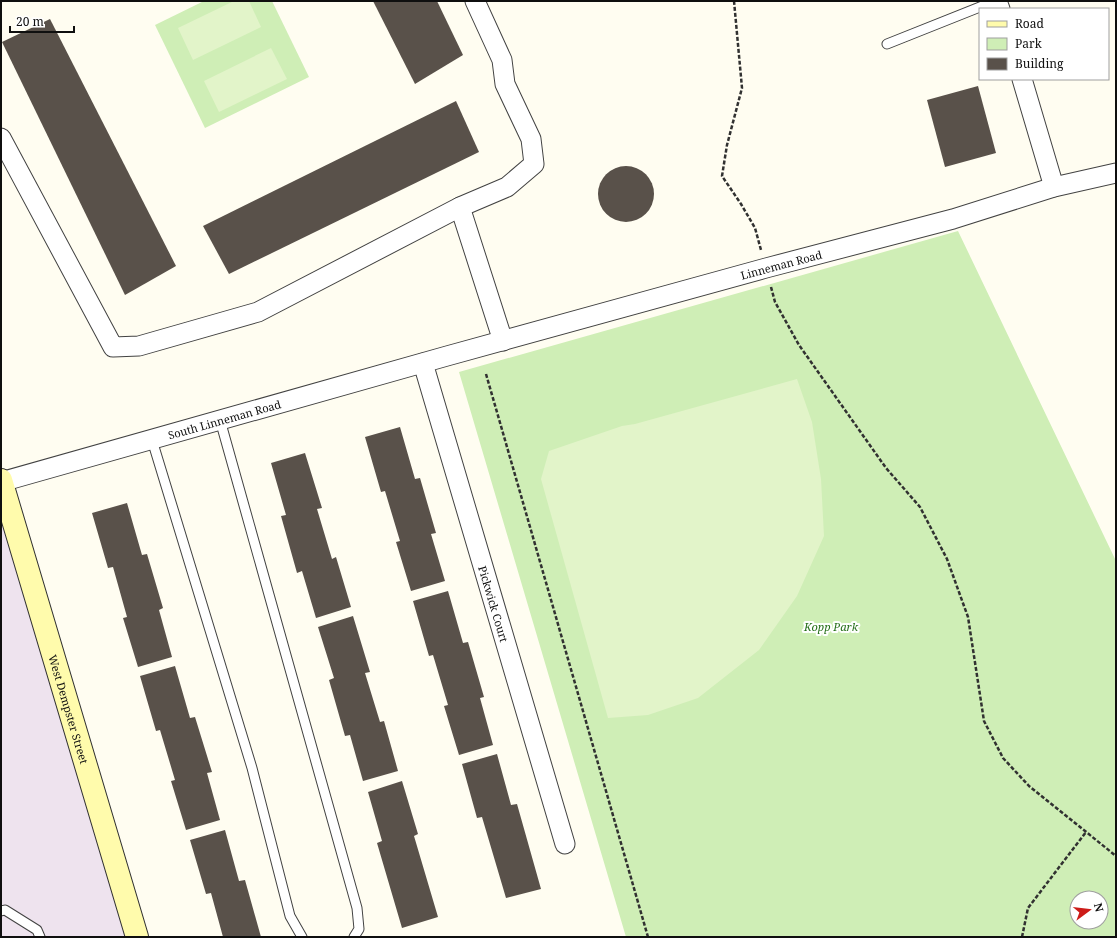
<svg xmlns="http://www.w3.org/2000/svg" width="1117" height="938" viewBox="0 0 1117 938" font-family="'Noto Serif',serif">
<rect width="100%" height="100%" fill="#fffdf1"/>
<path fill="#eee3ee" d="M1,509L130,937H1Z"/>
<g fill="#cfeeb6" fill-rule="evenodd">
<path d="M204,1H272L309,77L205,128L155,25Z"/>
<path d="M958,231L1116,561V937H626L459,372ZM1077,898H1101V922H1077Z"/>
</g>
<g fill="#e2f4c9">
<path d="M234,1H249L261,27L193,60L178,28Z"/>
<path d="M271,48L287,79L219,112L204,81Z"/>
<path d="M797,379L812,422L821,479L824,536L797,596L759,650L698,698L648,715L608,718L541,479L549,451L622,426L635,424Z"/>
</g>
<g fill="#59514a">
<path d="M373,1H437L463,55L415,84Z"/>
<path d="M50,19L176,266L125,295L2,42Z"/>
<path d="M978,86L996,153L945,167L927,100Z"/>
<path d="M456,101L479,152L229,274L203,226Z"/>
<circle cx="626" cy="194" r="28"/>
<path d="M400,427L415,479L420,478L436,533L431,534L445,581L411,591L396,542L400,541L385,491L381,492L365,437Z"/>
<path d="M305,453L322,508L317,509L332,559L336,557L351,607L316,618L302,571L297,573L281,516L286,515L271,463Z"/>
<path d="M127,503L142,555L147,554L163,608L159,610L172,657L138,667L123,618L127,617L113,567L108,568L92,513Z"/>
<path d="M448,591L463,643L468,642L484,697L480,698L493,745L459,755L444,706L448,705L433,655L429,656L413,601Z"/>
<path d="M353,616L370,672L365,673L380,722L384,721L398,771L363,781L350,735L345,736L329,680L334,678L318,627Z"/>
<path d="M175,666L190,718L195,717L212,772L207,773L220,820L186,830L171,781L175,780L160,730L156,731L140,676Z"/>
<path d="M497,754L511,805L517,804L541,889L506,898L482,817L477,818L462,764Z"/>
<path d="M402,781L418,834L414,836L438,917L402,928L377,843L382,841L368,792Z"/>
<path d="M225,830L239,881L245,880L261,937H223L211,893L206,894L190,840Z"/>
</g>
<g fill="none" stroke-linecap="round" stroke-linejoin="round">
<g stroke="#424242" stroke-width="11">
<g id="lane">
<path d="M887,44L995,1"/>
<path d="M220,420L357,908L359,929L354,937"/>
<path d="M152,440L252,768L290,916L302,937"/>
<path d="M1,911L5,910L37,930L40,937"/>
</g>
</g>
<g stroke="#424242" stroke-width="21">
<g id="street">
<path d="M997,1L1000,9"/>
<path d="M1022,79L1054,187"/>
<path d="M1,138L113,347L139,346L258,312L460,207L507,187L534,164L531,139L505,84L502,60L475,1"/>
<path d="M460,207L503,341"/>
<path id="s1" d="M423,363L565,844"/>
<path id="s2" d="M1,482L447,356L766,268L953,219L1054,187L1116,173"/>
</g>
</g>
<g stroke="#313131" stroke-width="24">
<g id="secondary">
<path id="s3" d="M1,480L137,937"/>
</g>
</g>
<g stroke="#313131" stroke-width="2.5" stroke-dasharray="4 2" stroke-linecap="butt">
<path d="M734,1L742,88L727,145L722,176L741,204L755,228L761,250"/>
<path d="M771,287L775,302L799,345L886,468L920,507L947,559L968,617L984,721L1003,758L1029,786L1116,856"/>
<path d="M486,374L648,937"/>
<path d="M1022,937L1028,908L1086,832"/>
</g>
<use href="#lane" stroke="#fff" stroke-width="9"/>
<use href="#street" stroke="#fff" stroke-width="19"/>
<use href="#secondary" stroke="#fffbac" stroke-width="22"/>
</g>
<g text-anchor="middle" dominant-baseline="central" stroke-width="4" stroke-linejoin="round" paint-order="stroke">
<g font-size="11" fill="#0f0f0f" stroke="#fff">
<text stroke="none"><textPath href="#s2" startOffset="810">Linneman Road</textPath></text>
<text stroke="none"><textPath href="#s2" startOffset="232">South Linneman Road</textPath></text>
<text stroke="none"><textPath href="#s1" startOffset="251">Pickwick Court</textPath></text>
<text stroke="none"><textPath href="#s3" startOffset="239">West Dempster Street</textPath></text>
</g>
<g font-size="11" font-style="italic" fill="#246e18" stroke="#fff">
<text x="831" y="626">Kopp Park</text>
</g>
</g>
<rect width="1117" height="938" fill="none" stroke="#0f0f0f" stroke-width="4"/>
<rect x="979" y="8" width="130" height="72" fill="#ffffff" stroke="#9f9f9f"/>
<rect x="987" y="21" width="20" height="6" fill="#fffbac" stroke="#9f9f9f"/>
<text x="1015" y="28" font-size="12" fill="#0f0f0f">Road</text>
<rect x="987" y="38" width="20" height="12" fill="#cfeeb6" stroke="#9f9f9f"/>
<text x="1015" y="48" font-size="12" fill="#0f0f0f">Park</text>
<rect x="987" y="58" width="20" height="12" fill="#59514a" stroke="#9f9f9f"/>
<text x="1015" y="68" font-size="12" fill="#0f0f0f">Building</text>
<g transform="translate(1089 910) rotate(75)"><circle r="19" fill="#ffffff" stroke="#9f9f9f"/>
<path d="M0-3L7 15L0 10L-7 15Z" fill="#cd1c19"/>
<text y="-6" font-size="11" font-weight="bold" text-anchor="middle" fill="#0f0f0f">N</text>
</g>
<path d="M10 26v6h64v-6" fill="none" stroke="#0f0f0f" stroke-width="2"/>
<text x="16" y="26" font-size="12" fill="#0f0f0f" stroke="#ffffff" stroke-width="3" paint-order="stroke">20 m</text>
</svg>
